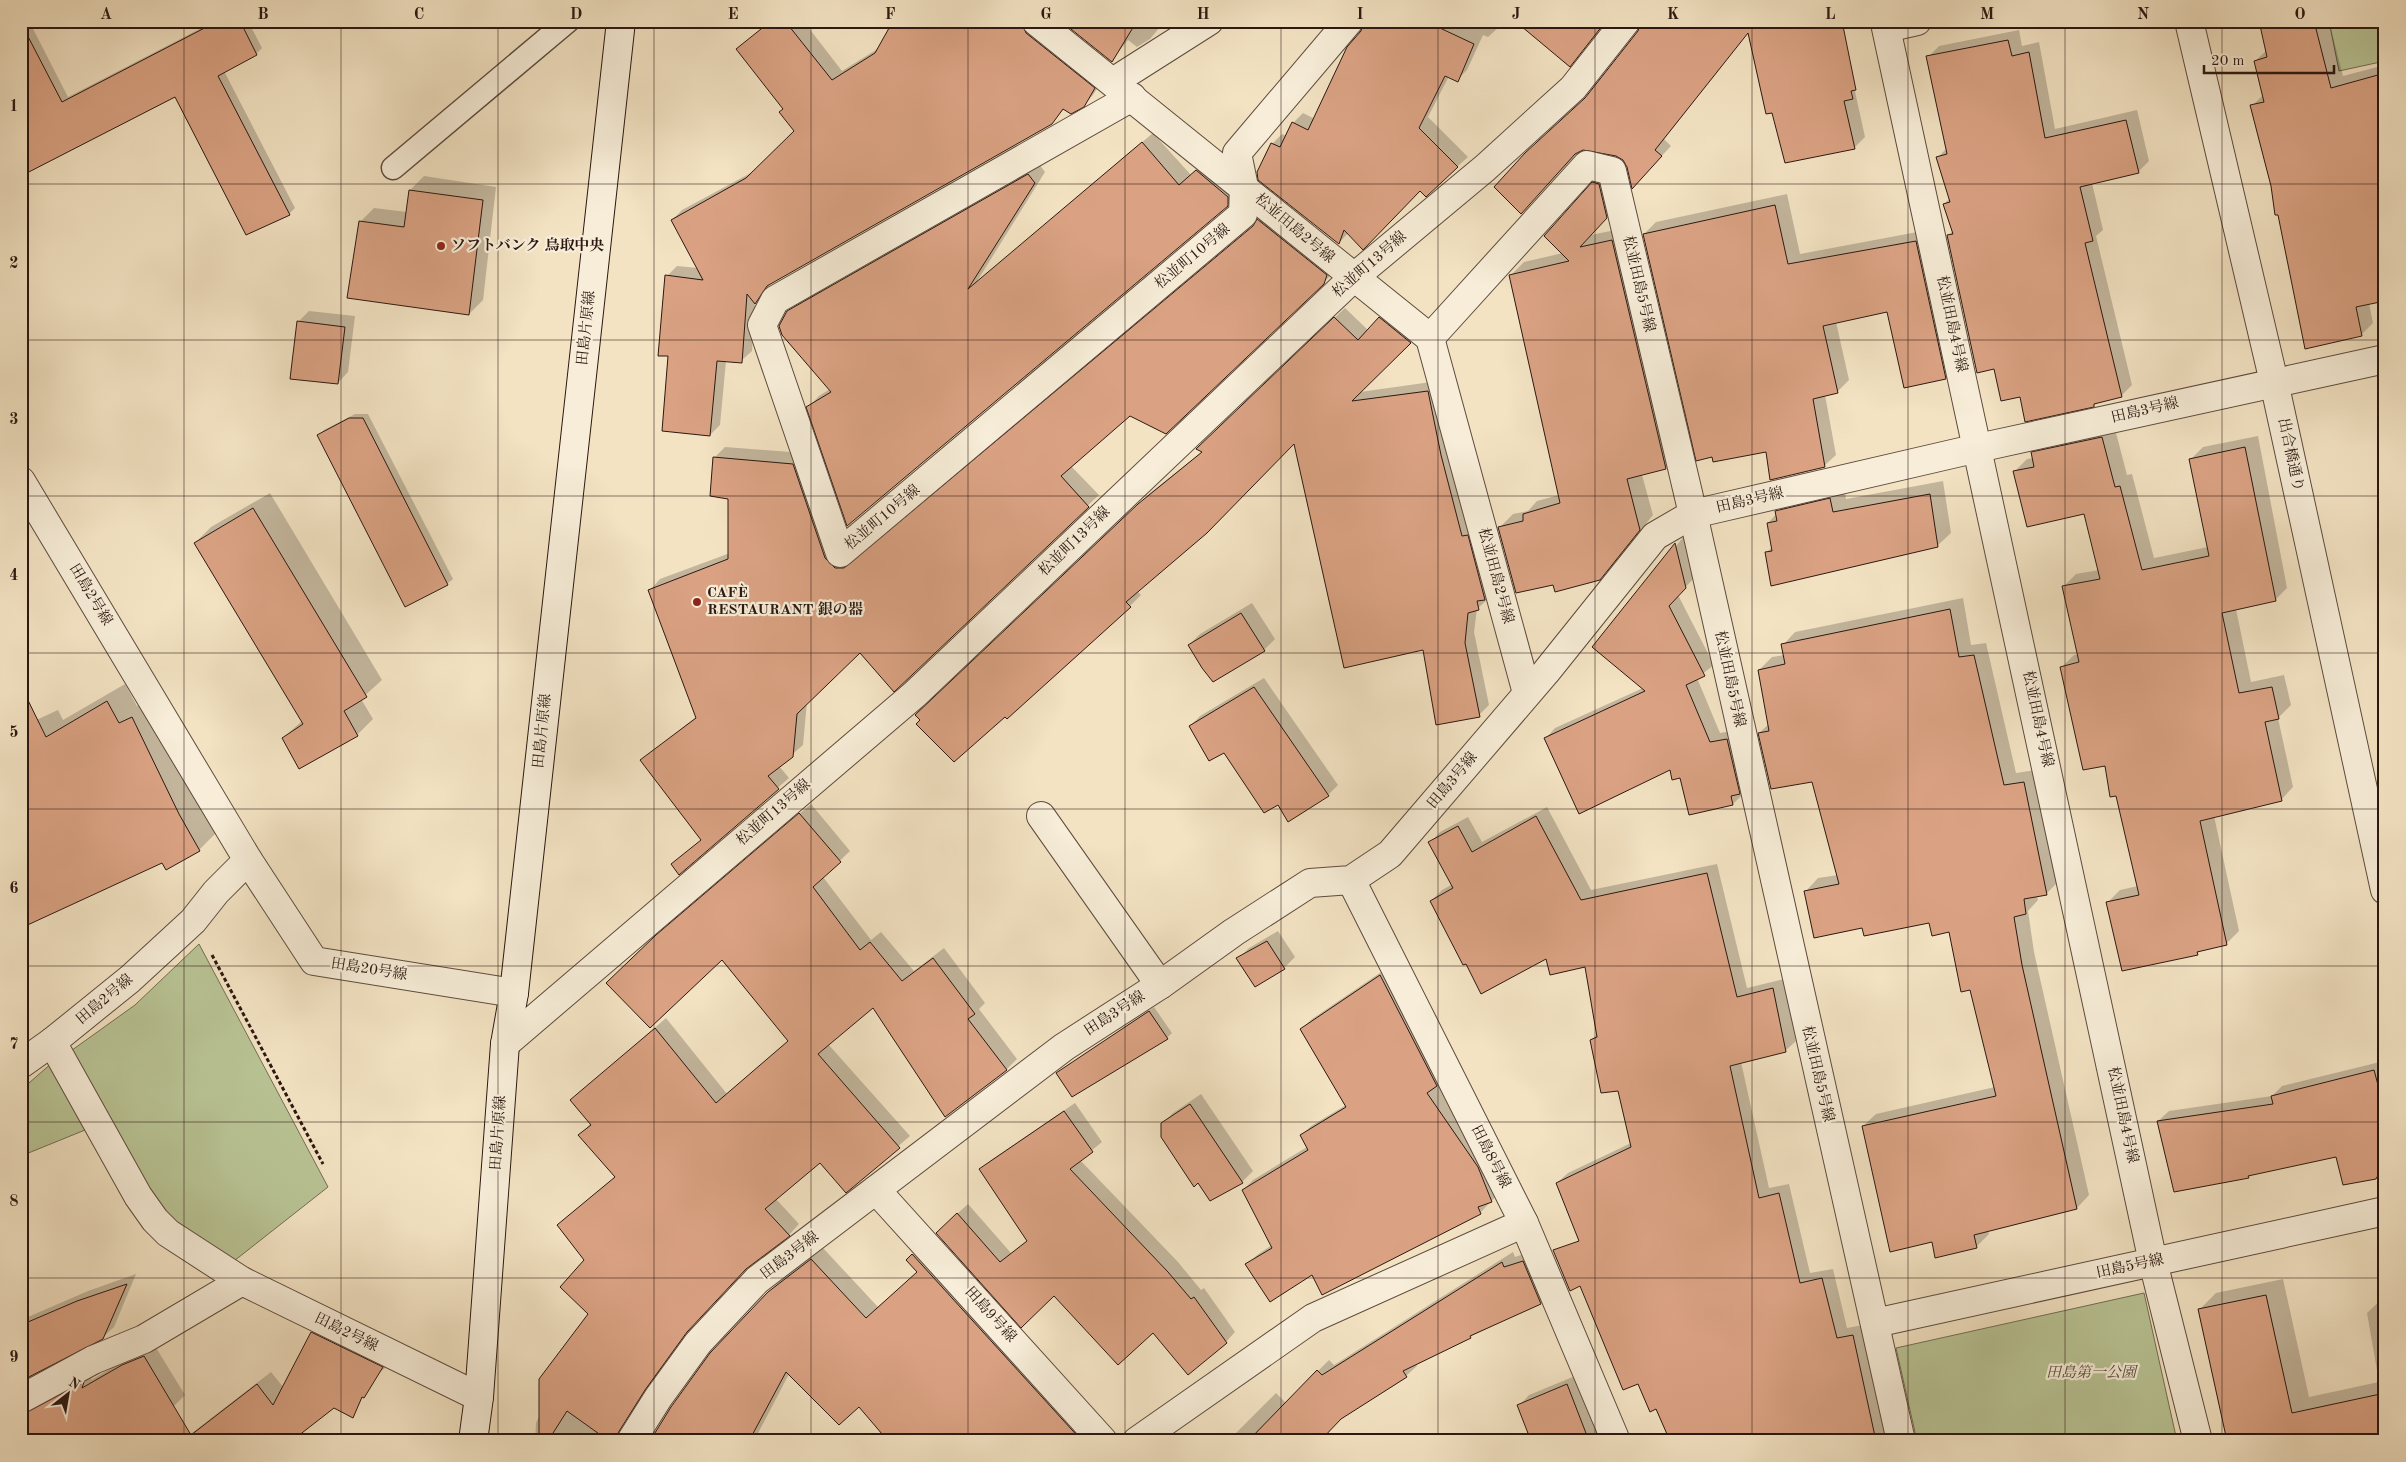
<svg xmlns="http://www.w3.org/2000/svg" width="2406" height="1462" viewBox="0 0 2406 1462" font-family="'Old Standard TT','Noto Serif JP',serif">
<rect width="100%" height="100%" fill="#f3e3c3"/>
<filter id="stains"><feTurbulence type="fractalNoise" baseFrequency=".004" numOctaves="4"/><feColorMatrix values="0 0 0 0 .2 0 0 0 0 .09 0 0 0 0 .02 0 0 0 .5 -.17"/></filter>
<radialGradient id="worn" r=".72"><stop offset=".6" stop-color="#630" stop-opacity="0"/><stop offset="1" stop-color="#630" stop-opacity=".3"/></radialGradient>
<g fill="#b9c495" stroke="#726e53">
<path d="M2329,21H2385V61L2339,71Z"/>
<path d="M199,944L328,1187L234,1261L165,1220L68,1053L135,1005Z"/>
<path d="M53,1062L90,1128L21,1156V1090Z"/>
<path d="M2144,1293L2177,1441H1917L1896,1348Z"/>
</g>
<g fill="#0003">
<path d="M21,21H29L68,97L215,21H248L262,48L256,54L224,71L295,208L289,214L176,96L21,175Z"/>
<path d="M770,21H812L808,27L842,71L908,30L893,21H1035L1104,78L1093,95L1083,106L1065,108L1051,123L772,282L755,303L752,351L741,361H726L720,425L710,435L669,355L667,276L677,266L698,268L672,220L682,210L758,169L796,131L784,109L738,49Z"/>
<path d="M1063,21H1165L1150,39L1137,47L1128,40L1112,60Z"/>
<path d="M1316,21H1328L1323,26Z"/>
<path d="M1365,21H1501L1499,27L1488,37L1483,35L1467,70L1457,80L1449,76L1428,117L1468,157L1426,195L1420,190L1348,233L1339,243L1272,144L1282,134L1287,136L1293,123L1303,113L1315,119L1362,31Z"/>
<path d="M1517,21H1607L1569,66Z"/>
<path d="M2260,21H2329L2343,76L2385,65V299L2369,303L2373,323L2361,335L2252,106L2264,94L2255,61L2267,50Z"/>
<path d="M2019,30L2022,46L2039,42L2055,129L2137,110L2149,161L2138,172L2092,183L2103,230L2096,236L2132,385L2121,396L2098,402L2094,405L2021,396L1995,368L1948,235L1953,231L1944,204L1950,198L1937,158L1947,148L1928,57L1939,46Z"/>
<path d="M1639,31H1749L1685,51L1696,98L1664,139L1671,146L1642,177L1628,167L1624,159L1591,149H1582L1531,202L1589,95Z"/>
<path d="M1849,64L1865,137L1854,148L1786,162Z"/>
<path d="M1153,133L1191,175L1207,160L1238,195L1227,206L808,407L819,396L830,389L788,312L799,301L1039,164L1045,172L976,283Z"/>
<path d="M1607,170L1620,203L1591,235L1625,228L1679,454L1666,468L1642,475L1653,515L1613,565L1599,579L1554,584L1499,528L1513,514L1528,511L1537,501L1559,495L1510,276L1524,262L1563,253L1593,183Z"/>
<path d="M424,176L496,187L483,300L469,314L360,222L374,208L407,212L410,190Z"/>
<path d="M1787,194L1800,254L1928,230L1957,366L1945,378L1888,310L1836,322L1849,380L1837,392L1825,395L1836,455L1824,466L1767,450L1644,234L1656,222Z"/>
<path d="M1269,210L1334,272L1323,283L1130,415L1071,466L1099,495L894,690L860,652L807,702L803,745L779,766L789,778L679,873L702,839L642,760L696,717L650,590L660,579L730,553V498L714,458L725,447L803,453L846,558H856L1257,223Z"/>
<path d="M1390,307L1421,332L1360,392L1438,381L1489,598L1477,609L1474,632L1489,705L1479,715L1424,649L1294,442L1137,591L1141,595L1130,606L1007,718L1005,715L921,720L927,705L1150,493L1203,451L1208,438L1345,308L1368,330Z"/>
<path d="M309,311L355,316L348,372L338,383L298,322Z"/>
<path d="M355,414H368L453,579L447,584L319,435L324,430Z"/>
<path d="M2114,425L2127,475L2132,474L2154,558L2208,547L2191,459L2203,447L2258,436L2287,588L2275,600L2236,609L2251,682L2284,675L2291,705L2278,718L2293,787L2281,800L2214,816L2239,931L2226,944L2201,949L2197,954L2107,903L2120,890L2138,886L2116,794L2062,667L2074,655L2079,654L2063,587L2076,574L2099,570L2085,512L2014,472L2027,459L2034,458L2033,453L2045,440Z"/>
<path d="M1943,481L1951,533L1937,546L1766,553L1773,546L1768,523L1791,498L1844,485L1846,499Z"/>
<path d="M270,493L382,680L361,699L373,719L357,735L283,738L302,721L195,543L211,527Z"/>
<path d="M1685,535L1695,577L1678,595L1714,665L1697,678L1720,733L1737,730L1743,794L1733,804L1681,776L1671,768L1546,738L1555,728L1643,688L1594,647Z"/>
<path d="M1963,598L1971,645L1986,643L2016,773L2036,770L2059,881L2046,894L2037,896L2038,900L2028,911L2034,952L2089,1195L2077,1208L1988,1230L1989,1234L1976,1247L1933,1240L1863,1126L1876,1114L1995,1087L1971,989L1950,930L1930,921L1863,927L1806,891L1818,878L1838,875L1813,780L1759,733L1769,724L1759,670L1772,657L1784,655L1783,645L1795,632Z"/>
<path d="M1252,603L1275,639L1264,650L1189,645L1200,634Z"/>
<path d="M1264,678L1338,785L1328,795L1289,820L1279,803L1224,751L1190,726L1200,716Z"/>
<path d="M125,684L137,706L150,700L217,832L199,850L162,862L21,727L58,710L63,720Z"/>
<path d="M811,804L850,851L823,877L871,940L881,932L914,971L944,948L985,1003L979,1009L1017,1059L1006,1070L874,1006L828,1044L910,1136L846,1191L820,1161L776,1199L799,1224L789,1235L725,1278L611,1441H535L536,1423L540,1414L590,1314L586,1260L570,1215L616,1176L580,1135L591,1123L572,1100L666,1018L727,1094L789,1040L722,958L668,925Z"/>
<path d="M1547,807L1591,890L1717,864L1747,988L1784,979L1796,1041L1785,1051L1741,1062L1769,1188L1789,1184L1810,1273L1833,1269L1847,1328L1863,1325L1888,1441H1671L1576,1243L1580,1239L1557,1183L1568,1173L1631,1143L1619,1089L1591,1040L1598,1034L1586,966L1547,957L1467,962L1431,901L1442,890L1453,884L1430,843L1440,832L1468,817L1482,842Z"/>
<path d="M1278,931L1295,957L1284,968L1255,985L1238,959L1249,948Z"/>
<path d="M1390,966L1447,1075L1438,1084L1488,1157L1502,1190L1480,1213L1312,1273L1247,1265L1257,1255L1272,1245L1243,1190L1253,1180L1307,1147L1301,1136L1311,1126L1346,1105L1302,1029L1312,1019Z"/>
<path d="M1154,1007L1172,1033L1167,1038L1058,1073Z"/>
<path d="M2384,1061L2385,1169L2375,1178L2337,1155L2251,1175L2248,1177L2158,1121L2169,1111L2272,1096L2282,1086Z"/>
<path d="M1201,1094L1253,1171L1242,1182L1162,1124L1173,1113Z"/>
<path d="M1075,1103L1102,1142L1080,1160L1178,1262L1201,1290L1204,1288L1235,1332L1226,1342L1153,1331L1054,1295L1022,1326L947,1223L968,1204L1011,1253L1028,1240L981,1169L991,1160Z"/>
<path d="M823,1248L878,1307L918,1272L907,1260L919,1248L1104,1441H890L859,1405L789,1374L754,1441H683L768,1292L781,1280Z"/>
<path d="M1533,1251L1549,1293L1538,1304L1416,1363L1417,1366L1406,1376L1341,1418L1320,1439L1321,1441H1244L1236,1433L1276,1393L1286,1403L1329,1360L1334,1365L1513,1252L1515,1257Z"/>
<path d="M136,1274L114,1327L102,1338L21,1380V1320L88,1291Z"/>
<path d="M2283,1279L2309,1397L2379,1382L2367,1313L2385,1296V1441H2228L2199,1310L2216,1293Z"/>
<path d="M325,1320L398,1355L385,1368L289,1441L188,1436L271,1372L284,1388L312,1333Z"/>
<path d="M155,1346L185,1395L174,1406L115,1441H21V1399L93,1374L91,1380L134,1355Z"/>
<path d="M1580,1374L1606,1441H1533L1519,1406L1529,1395Z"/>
</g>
<g fill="#daa283" stroke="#2b1811">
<path d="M218,21H240L257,55L218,76L290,215L246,235L175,97L21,176V23L62,102Z"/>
<path d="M771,21H785L832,80L875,53L893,21H1021L1026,33L1095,88L1084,107L1071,114L1063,109L1052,124L767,286L755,304L747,294L742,363L717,361L710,436L662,431L668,356H658L665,275L703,280L671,220L746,178L794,131L779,112L783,109L736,49Z"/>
<path d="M1061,21H1137L1112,62Z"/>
<path d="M1364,21H1425L1474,44L1458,82L1445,76L1419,128L1458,167L1426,197L1420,191L1363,250L1344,230L1339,244L1258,180L1257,172L1271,143L1280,147L1292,122L1308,130L1347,47L1361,31Z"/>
<path d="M1515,21H1606L1570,67Z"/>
<path d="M1641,21H1842L1856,90L1851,91L1853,99L1844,101L1855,149L1785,163L1772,113L1766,114L1748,33L1655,150L1662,156L1632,189L1627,167L1623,160L1616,156L1583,150L1575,154L1521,214L1494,187L1525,153L1585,98L1638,31Z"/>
<path d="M2259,21H2314L2331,88L2385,73V301L2356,307L2362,336L2305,349L2278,215H2275L2271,186L2250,105L2264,102L2254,61L2267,57Z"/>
<path d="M2008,40L2012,56L2029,52L2045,138L2126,120L2139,173L2080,187L2093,241L2085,243L2122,397L2094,404V407L2025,422L2020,397L2001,401L1994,369L1977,373L1947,235L1953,234L1943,204L1950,202L1936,157L1947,154L1926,56Z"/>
<path d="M1142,142L1179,185L1196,170L1228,197V206L847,526L806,407L831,392L782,335L779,326L787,311L1028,174L1035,183L968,289Z"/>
<path d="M1592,182L1599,184L1607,218L1580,247L1612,240L1666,469L1627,479L1640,530L1600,580L1555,592L1553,585L1516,593L1498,527L1523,521V514L1560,503L1509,275L1569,261L1544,236Z"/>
<path d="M409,190L483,200L469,315L347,298L359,221L404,227Z"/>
<path d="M1775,205L1788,264L1916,241L1946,379L1904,388L1887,312L1823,326L1838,393L1813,399L1825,467L1770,480L1766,452L1713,462L1712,457L1696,461L1643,234Z"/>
<path d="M1257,219L1327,275L1324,284L1166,434L1130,416L1061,476L1089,507L894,692L860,653L797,714L793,757L768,776L779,789L679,875L671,864L701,840L640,760L696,718L648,590L728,559V499L710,496L713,457L793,464L825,558L835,568H844L1253,226Z"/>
<path d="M1334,317L1358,340L1379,317L1411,343L1352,401L1428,391L1441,455L1462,536L1468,535L1485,600L1477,601L1479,610L1468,613L1465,643L1480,717L1436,725L1423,650L1344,668L1294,444L1207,533L1126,602L1131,607L1007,719L1005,717L954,762L916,724L920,720L915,715L1138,504L1202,452L1196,449Z"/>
<path d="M297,321L345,327L338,384L290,379Z"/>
<path d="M349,418H363L448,585L405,607L317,435Z"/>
<path d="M2102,437L2115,487L2120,486L2142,570L2209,556L2189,459L2245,447L2276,601L2222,613L2239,693L2272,687L2279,719L2265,722L2282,801L2200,821L2227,945L2197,952L2198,955L2122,971L2106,902L2139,895L2116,796L2110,797L2105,766L2083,770L2060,667L2079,662L2062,586L2100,579L2084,514L2027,527L2013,471L2034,467L2031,452Z"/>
<path d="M1930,494L1938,547L1771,586L1765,552L1772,551L1767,523L1777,521L1775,511L1830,498L1833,512Z"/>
<path d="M253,508L367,697L344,711L358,736L299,769L282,738L303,724L194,543Z"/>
<path d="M1675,543L1686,588L1669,606L1705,676L1686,685L1710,742L1727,739L1740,794L1731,796L1733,805L1689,815L1680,778L1672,780L1670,770L1579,814L1544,738L1645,691L1592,647Z"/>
<path d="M1950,609L1959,657L1974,655L2004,785L2024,782L2047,895L2024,899L2026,914L2014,917L2022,965L2077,1209L1974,1235L1977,1248L1935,1258L1932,1242L1890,1252L1862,1126L1996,1096L1970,990L1961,992L1949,932L1932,936L1929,923L1864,936L1862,928L1814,938L1804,891L1839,884L1812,782L1771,789L1758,733L1769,731L1758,670L1785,664L1781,644Z"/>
<path d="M1241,613L1265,651L1213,682L1202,668L1188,645Z"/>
<path d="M21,686L46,737L107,701L119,723L132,717L179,814L200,851L166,870L162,863L21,928Z"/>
<path d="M1254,687L1329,796L1288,822L1278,805L1264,813L1224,753L1209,761L1189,726Z"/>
<path d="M799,813L841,862L813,887L860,950L870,942L902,981L933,958L975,1014L968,1019L1007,1070L945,1117L873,1008L818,1054L900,1148L846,1193L820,1163L765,1209L790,1236L746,1269L687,1332L645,1390L618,1433L615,1441H609L567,1411L548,1441H539V1379L588,1314L560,1287L584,1260L557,1225L615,1177L578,1135L591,1125L570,1100L655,1028L716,1103L788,1041L722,960L650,1028L606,983L656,935Z"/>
<path d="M1536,816L1581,900L1707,873L1737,997L1773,988L1786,1052L1730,1066L1759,1198L1779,1193L1800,1283L1822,1278L1837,1338L1853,1335L1876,1441H1670L1656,1409L1650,1412L1638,1384L1623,1390L1580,1286L1570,1291L1553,1250L1579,1241L1556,1183L1631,1147L1618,1091L1601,1093L1590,1040L1597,1037L1585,967L1550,975L1546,959L1481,994L1466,964L1463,965L1430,901L1453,888L1428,842L1458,826L1472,852Z"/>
<path d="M1267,941L1285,969L1255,987L1236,958Z"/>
<path d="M1380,975L1437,1086L1427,1093L1478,1167L1492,1202L1478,1207L1481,1214L1322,1295L1312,1275L1270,1302L1245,1264L1272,1248L1242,1190L1308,1150L1300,1135L1346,1107L1300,1029Z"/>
<path d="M1149,1011L1168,1039L1072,1097L1056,1073Z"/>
<path d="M2374,1070L2385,1111V1162L2376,1179L2343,1185L2336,1157L2248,1176L2249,1178L2174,1192L2157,1121L2273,1104L2271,1096Z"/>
<path d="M1190,1104L1243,1183L1210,1201L1198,1183L1194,1187L1161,1137V1123Z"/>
<path d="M1064,1111L1093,1152L1070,1169L1168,1272L1191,1299L1194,1297L1227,1343L1188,1375L1153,1333L1118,1365L1054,1296L1021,1328L936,1233L957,1213L1000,1262L1027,1241L979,1169Z"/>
<path d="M912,1254L1082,1441H888L859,1407L839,1425L786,1372L749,1441H650L671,1407L710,1353L768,1292L811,1259L866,1318L917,1272L906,1260Z"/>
<path d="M1523,1261L1541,1304L1470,1336L1471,1338L1403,1371L1407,1377L1341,1419L1320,1441H1248L1317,1370L1322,1375L1502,1262L1504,1267Z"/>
<path d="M127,1284L103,1339L21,1381V1325L77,1301Z"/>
<path d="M2266,1295L2292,1413L2385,1393V1441H2227L2198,1309Z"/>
<path d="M311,1332L383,1367L364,1398L362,1397L353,1418L334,1408L298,1436L301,1441H21V1415L84,1382L82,1388L122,1365L144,1356L191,1435L257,1384L273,1405Z"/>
<path d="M1567,1384L1589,1441H1531L1517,1405Z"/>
</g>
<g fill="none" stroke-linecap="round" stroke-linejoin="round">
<g stroke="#5d4b3e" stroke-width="25">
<path id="service" d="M393,168L568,21"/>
</g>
<g stroke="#5d4b3e" stroke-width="30">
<g id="minor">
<path d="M1036,21L1430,338L1527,693"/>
<path d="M1917,21L1886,28L2153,1262L2198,1441"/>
<path d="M1113,82L1209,21"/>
<path d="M1132,97L775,300L762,325L840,553L1243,214L1244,187L1237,153L1349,21"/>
<path d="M1430,338L1587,165L1612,171L1693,514L1901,1441"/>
<path d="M21,481L248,860L216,892L193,921L130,979L52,1042L138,1196L155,1220L168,1233L242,1281L479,1397"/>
<path d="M1041,816L1160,985"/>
<path d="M248,860L314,961L514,993"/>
<path d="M1351,880L1524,1223L1616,1441"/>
<path d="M505,1044L915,694L1353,278L1485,168L1573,88L1626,21"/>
<path d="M21,1064L52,1042"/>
<path d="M876,1190L1103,1441"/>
<path d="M1875,1323L2385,1211"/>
<path d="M21,1399L93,1360L144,1339L242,1281"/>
<path d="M631,1441L658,1398L698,1343L757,1280L1064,1047L1160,985L1234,932L1310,883L1351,880L1390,854L1546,672L1655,536L1693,514L1978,448L2385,359"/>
<path d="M1137,1441L1313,1318L1524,1223"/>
</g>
</g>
<g stroke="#5d4b3e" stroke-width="30">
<path id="tertiary" d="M2189,21L2274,382L2385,890"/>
</g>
<g stroke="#2b1811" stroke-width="30">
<path id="secondary" d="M473,1441L479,1397L505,1044L514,993L621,21"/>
</g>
<path stroke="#2b1811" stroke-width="3" stroke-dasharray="4 2.5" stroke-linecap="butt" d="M212,955L323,1164"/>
<use href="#service" stroke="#f7edd8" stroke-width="22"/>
<use href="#minor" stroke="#f7edd8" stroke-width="28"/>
<use href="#tertiary" stroke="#f7edd8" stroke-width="28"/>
<use href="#secondary" stroke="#f7edd8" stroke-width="28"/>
</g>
<path fill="none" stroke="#2b1811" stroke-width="1" stroke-opacity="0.55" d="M184,21V1441M341,21V1441M498,21V1441M654,21V1441M811,21V1441M968,21V1441M1125,21V1441M1281,21V1441M1438,21V1441M1595,21V1441M1752,21V1441M1908,21V1441M2065,21V1441M2222,21V1441M21,184H2385M21,340H2385M21,496H2385M21,653H2385M21,809H2385M21,966H2385M21,1122H2385M21,1278H2385"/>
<g fill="#8f2418" stroke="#f7edd8" stroke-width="2">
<circle cx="441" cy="246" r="5"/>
<circle cx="697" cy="602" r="5"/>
</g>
<g text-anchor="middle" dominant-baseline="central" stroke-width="4.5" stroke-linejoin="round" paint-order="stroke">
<g font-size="15" fill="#2b1811" stroke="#f7edd8">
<text transform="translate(1294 229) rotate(40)">松並田島2号線</text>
<text transform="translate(1193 257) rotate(-40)">松並町10号線</text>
<text transform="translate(1370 265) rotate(-41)">松並町13号線</text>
<text transform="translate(1638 284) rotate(77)">松並田島5号線</text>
<text transform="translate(1951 324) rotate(78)">松並田島4号線</text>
<text transform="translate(587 328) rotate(-84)">田島片原線</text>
<text transform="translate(2145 411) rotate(-13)">田島3号線</text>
<text transform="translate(2290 455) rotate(78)">出合橋通り</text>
<text transform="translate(1750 501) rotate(-13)">田島3号線</text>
<text transform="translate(883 518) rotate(-40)">松並町10号線</text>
<text transform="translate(1075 542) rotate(-44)">松並町13号線</text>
<text transform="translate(1495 576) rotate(75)">松並田島2号線</text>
<text transform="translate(90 595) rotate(59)">田島2号線</text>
<text transform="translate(1729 679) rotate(78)">松並田島5号線</text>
<text transform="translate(2037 719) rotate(78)">松並田島4号線</text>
<text transform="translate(543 731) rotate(-84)">田島片原線</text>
<text transform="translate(1453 781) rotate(-50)">田島3号線</text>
<text transform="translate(774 813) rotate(-41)">松並町13号線</text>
<text transform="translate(369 970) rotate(9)">田島20号線</text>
<text transform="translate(105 1000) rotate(-40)">田島2号線</text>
<text transform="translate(1115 1014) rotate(-33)">田島3号線</text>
<text transform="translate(1817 1074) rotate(77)">松並田島5号線</text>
<text transform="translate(2122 1115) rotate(78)">松並田島4号線</text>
<text transform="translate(499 1133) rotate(-86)">田島片原線</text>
<text transform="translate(1490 1157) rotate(63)">田島8号線</text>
<text transform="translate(790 1256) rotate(-37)">田島3号線</text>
<text transform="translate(2130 1267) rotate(-12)">田島5号線</text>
<text transform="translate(990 1315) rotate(48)">田島9号線</text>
<text transform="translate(346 1333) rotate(26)">田島2号線</text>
</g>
<g font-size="15" font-weight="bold" fill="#2b1811" stroke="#f7edd8" text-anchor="start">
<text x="451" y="246">ソフトバンク 鳥取中央</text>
<text x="707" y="593">CAFÈ<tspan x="707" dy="17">RESTAURANT 銀の器</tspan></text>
</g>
<g font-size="15" font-style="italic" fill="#564c39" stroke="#f7edd8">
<text x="2091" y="1373">田島第一公園</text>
</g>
</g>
<rect width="2406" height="1462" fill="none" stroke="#f3e3c3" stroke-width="55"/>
<g transform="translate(68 1394) rotate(31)" stroke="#f7edd8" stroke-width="4" paint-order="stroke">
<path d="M0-4L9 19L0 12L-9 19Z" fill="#2b1811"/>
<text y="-8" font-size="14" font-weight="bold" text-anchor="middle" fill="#2b1811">N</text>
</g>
<path d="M2204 65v8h130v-8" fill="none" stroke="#2b1811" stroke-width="2.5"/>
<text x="2211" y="65" font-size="15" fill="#2b1811" stroke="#f7edd8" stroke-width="4" paint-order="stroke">20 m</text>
<rect x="28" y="28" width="2350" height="1406" fill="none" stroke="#2b1811" stroke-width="2"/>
<g font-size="16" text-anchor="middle" font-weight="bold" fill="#2b1811">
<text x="106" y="19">A</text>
<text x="263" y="19">B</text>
<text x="419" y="19">C</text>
<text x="576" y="19">D</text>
<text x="733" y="19">E</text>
<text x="890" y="19">F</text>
<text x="1046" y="19">G</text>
<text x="1203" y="19">H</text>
<text x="1360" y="19">I</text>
<text x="1516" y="19">J</text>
<text x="1673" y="19">K</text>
<text x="1830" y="19">L</text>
<text x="1987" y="19">M</text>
<text x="2143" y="19">N</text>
<text x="2300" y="19">O</text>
<text x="14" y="111">1</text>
<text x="14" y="268">2</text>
<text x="14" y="424">3</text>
<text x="14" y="580">4</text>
<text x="14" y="737">5</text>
<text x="14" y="893">6</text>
<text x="14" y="1049">7</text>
<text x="14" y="1206">8</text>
<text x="14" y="1362">9</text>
</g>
<rect width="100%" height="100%" filter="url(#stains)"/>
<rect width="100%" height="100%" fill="url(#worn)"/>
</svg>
